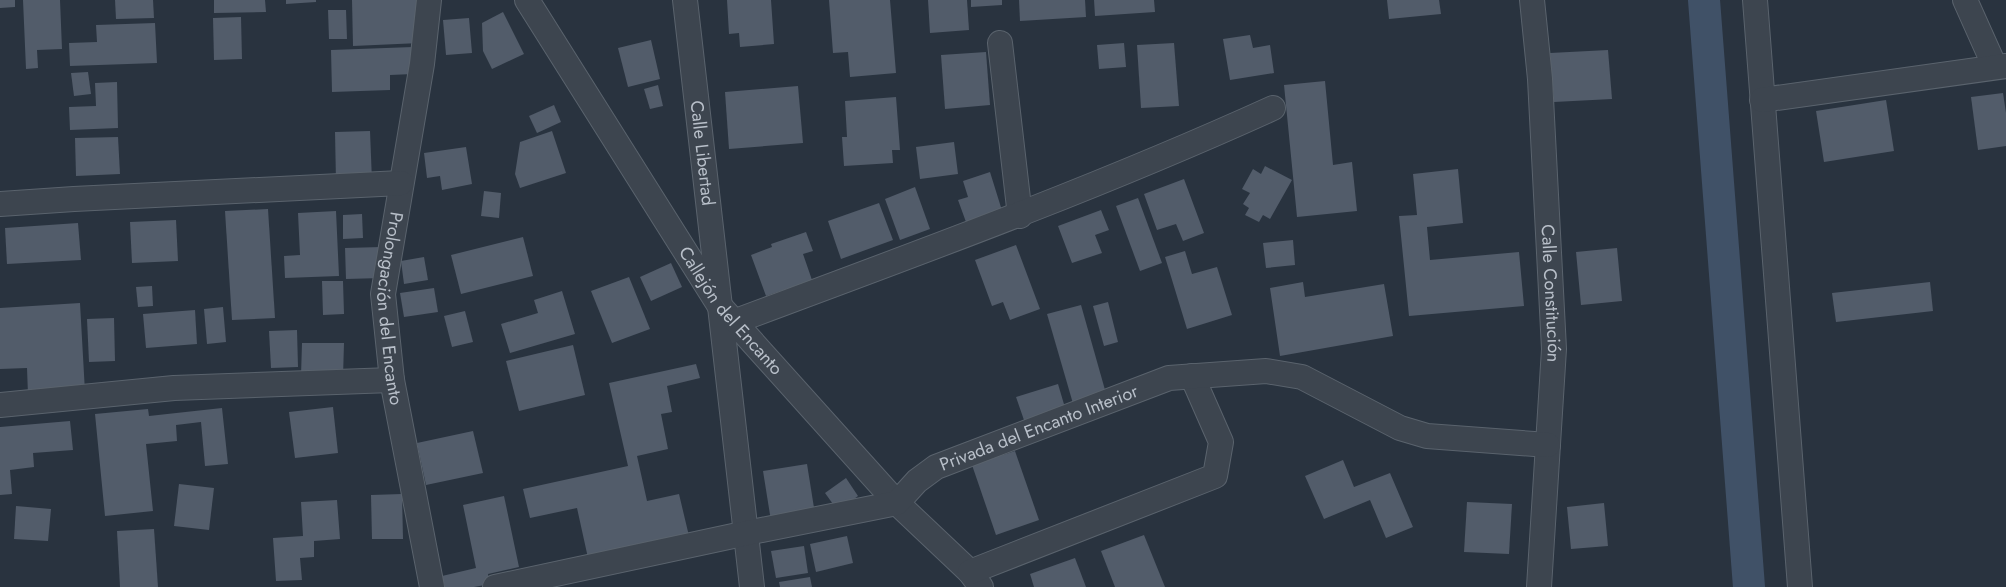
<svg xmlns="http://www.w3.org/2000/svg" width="2006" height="587" viewBox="0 0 2006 587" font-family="Jost,sans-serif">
<rect width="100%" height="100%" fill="#29333f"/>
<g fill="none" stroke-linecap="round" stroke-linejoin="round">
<path stroke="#405167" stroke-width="32" d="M1704,0L1749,587"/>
</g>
<g fill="#525c6a">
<path d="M0,0H15V7L0,8Z"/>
<path d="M23,0H60L62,49L37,50L38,68L26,69Z"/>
<path d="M115,0H153L154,18L116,19Z"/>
<path d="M214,0H265L266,12L214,13Z"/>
<path d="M286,0H316V2L286,4Z"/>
<path d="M352,0H418L420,43L353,46Z"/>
<path d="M727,0H771L774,44L740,47L739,33L729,34Z"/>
<path d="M829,0H890L896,73L850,77L848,52L833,53Z"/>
<path d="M928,0H967L969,30L930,33Z"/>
<path d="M971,0H1002V5L971,7Z"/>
<path d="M1019,0H1085L1086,17L1020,21Z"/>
<path d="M1094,0H1154L1155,12L1095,16Z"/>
<path d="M1387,0H1439L1441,14L1389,19Z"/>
<path d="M328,10H346L347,39H329Z"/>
<path d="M503,12L524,54L492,69L483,51L482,23Z"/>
<path d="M241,17L242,59L214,60L213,18Z"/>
<path d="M469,18L472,53L446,55L443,20Z"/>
<path d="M155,23L157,63L70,66L69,43L97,42L96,25Z"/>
<path d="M1250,35L1253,48L1270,45L1274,73L1230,80L1223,39Z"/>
<path d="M651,40L660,79L628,87L618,48Z"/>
<path d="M1124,43L1126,67L1099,69L1097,45Z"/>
<path d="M1174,43L1179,106L1141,108L1137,45Z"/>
<path d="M413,47V74L390,75V90L332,92L331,50Z"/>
<path d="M1608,50L1612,99L1554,102L1550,53Z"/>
<path d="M986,52L990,105L945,109L941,55Z"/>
<path d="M88,72L91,94L74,96L71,73Z"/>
<path d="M1325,81L1333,165L1352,162L1357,211L1297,217L1284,85Z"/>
<path d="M117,82L118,128L70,130L69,107L96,106L95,83Z"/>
<path d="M658,85L663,106L650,109L644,89Z"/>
<path d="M798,86L803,143L729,149L725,92Z"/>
<path d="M2003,93L2006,113V146L1978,150L1971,97Z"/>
<path d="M896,97L900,150H892L893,163L844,166L842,137H847L845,101Z"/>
<path d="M1886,100L1894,151L1824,162L1816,111Z"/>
<path d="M554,105L561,122L537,133L529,116Z"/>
<path d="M370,131L372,181L336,182L335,132Z"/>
<path d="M552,131L566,173L520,188L515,174L520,142Z"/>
<path d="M118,137L120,174L76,176L75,138Z"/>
<path d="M954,142L958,174L920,179L916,147Z"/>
<path d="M466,147L472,184L442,190L440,176L427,178L424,153Z"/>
<path d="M1265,166L1292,180L1270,219L1263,215L1259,222L1245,215L1249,208L1243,204L1250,193L1242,189L1253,169L1261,174Z"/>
<path d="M1458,169L1463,223L1427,227L1430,260L1519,252L1524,306L1409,316L1399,216L1417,215L1413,174Z"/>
<path d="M990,172L1004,217L966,222L958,200L968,197L963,181Z"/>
<path d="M1184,179L1204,233L1183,241L1176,224L1157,230L1144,194Z"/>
<path d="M915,187L930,229L900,240L885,199Z"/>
<path d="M484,191L501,193L499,218L481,216Z"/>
<path d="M1138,198L1162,263L1140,271L1116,206Z"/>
<path d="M879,203L893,240L841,259L828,221Z"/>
<path d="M268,209L275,318L232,320L225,211Z"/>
<path d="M1101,210L1109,230L1095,235L1102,253L1072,263L1058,226Z"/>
<path d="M336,211L339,276L285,278L284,256L300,255L298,213Z"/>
<path d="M362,214L363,238L343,239V215Z"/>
<path d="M176,220L178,261L132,263L130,222Z"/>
<path d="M78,223L81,260L7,264L5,228Z"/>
<path d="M806,232L813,251L803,254L812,280L766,296L751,255L772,247L771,244Z"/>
<path d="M523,237L533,276L461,294L451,255Z"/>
<path d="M1293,240L1295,265L1266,268L1263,243Z"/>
<path d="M1016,245L1040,309L1010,320L1003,302L992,306L975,260Z"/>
<path d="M381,247L382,278L346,279L345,248Z"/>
<path d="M1617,248L1622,301L1581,305L1576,252Z"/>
<path d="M1185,251L1192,274L1217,267L1232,315L1187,329L1165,257Z"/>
<path d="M424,257L428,280L404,284L401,261Z"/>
<path d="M671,263L682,287L651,301L640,277Z"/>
<path d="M629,277L650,329L612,343L591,291Z"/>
<path d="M322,281H343L344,314L323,315Z"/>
<path d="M1303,282L1305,297L1384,284L1393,336L1280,356L1270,288Z"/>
<path d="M1930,282L1933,311L1836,322L1832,293Z"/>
<path d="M152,286L153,306L138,307L136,287Z"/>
<path d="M434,288L438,312L404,317L400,293Z"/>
<path d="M562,291L575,334L510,353L501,324L538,313L534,300Z"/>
<path d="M1108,302L1118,342L1104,346L1093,306Z"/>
<path d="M80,303L85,392L28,395L27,368L0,369V308Z"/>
<path d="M1081,305L1107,397L1074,407L1047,314Z"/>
<path d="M223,307L226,342L207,344L204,309Z"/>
<path d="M195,310L197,344L146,348L143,314Z"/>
<path d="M465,311L473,342L452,347L444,316Z"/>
<path d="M114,318L115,361L89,362L87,319Z"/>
<path d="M297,330L298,367L271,368L269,331Z"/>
<path d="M302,343H344L343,377L301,376Z"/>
<path d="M573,345L585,395L519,411L506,361Z"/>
<path d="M696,364L700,378L667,386L672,412L661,414L668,449L637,456L647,501L679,494L689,536L588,558L577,508L530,518L523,489L628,466L609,383Z"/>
<path d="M1058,384L1066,411L1025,423L1016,397Z"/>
<path d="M333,407L338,453L295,458L289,412Z"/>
<path d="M222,408L228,464L205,466L201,422L176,425L177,441L146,444L153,511L105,516L95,414L148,409L149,416Z"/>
<path d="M70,421L73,450L33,453L34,467L10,470L12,494L0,495V427Z"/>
<path d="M473,431L483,473L426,485L417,443Z"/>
<path d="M1015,451L1039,520L996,535L972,465Z"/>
<path d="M1343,460L1354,487L1390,473L1413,527L1386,538L1370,500L1324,519L1305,476Z"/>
<path d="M807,464L815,514L771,521L763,471Z"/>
<path d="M846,478L858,496L838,511L825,493Z"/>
<path d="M179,484L214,488L209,530L174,526Z"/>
<path d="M402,494L403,539H372L371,495Z"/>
<path d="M504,496L519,567L488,574L490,584L474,587H445L442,576L476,568L463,505Z"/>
<path d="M337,500L340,539L314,541V557L300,558L302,580L276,581L273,538L303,536L301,502Z"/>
<path d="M1467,502L1512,504L1509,554L1464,552Z"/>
<path d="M1604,503L1608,546L1571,549L1567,507Z"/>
<path d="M16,506L51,509L48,541L14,539Z"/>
<path d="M154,529L158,587H120L117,531Z"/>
<path d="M1144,535L1165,587H1115L1101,551Z"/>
<path d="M847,536L853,563L816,572L810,544Z"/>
<path d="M804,546L808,573L776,578L771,551Z"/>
<path d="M1075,558L1086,587H1034L1030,574Z"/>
<path d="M810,577L812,587H780L779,582Z"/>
</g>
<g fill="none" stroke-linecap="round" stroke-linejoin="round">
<g stroke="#5a636d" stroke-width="26">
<g id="street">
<path id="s1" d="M429,0L422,64L383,294L392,380L432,587"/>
<path id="s2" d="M527,0L719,305L897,503L970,572L981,587"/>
<path id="s3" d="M685,0L752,587"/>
<path id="s4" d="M1532,0L1540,79L1554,349L1539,587"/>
<path d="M1755,0L1800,587"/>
<path d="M1965,0L1995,67"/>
<path d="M1000,43L1020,216"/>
<path d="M1762,100L2006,66"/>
<path d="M0,204L74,199L401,183"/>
<path d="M736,321C916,254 1097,188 1273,108"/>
<path d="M0,405L174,388L392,380"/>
<path d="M970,572L1215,476L1221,442L1192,376"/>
<path id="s5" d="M495,587L747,533L897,503L917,481L936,467L1169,378L1266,371L1302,377L1400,428L1427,436L1548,445"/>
</g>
</g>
<use href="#street" stroke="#3d454f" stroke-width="24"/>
</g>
<g text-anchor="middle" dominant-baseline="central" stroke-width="5" stroke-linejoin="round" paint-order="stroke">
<g font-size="18" fill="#b9c0ca" stroke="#212a35">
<text stroke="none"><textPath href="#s3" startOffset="154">Calle Libertad</textPath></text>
<text stroke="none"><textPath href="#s4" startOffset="294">Calle Constitución</textPath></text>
<text stroke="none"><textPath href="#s1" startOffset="312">Prolongación del Encanto</textPath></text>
<text stroke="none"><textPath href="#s2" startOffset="372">Callejón del Encanto</textPath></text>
<text stroke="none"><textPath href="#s5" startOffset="574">Privada del Encanto Interior</textPath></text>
</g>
</g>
</svg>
